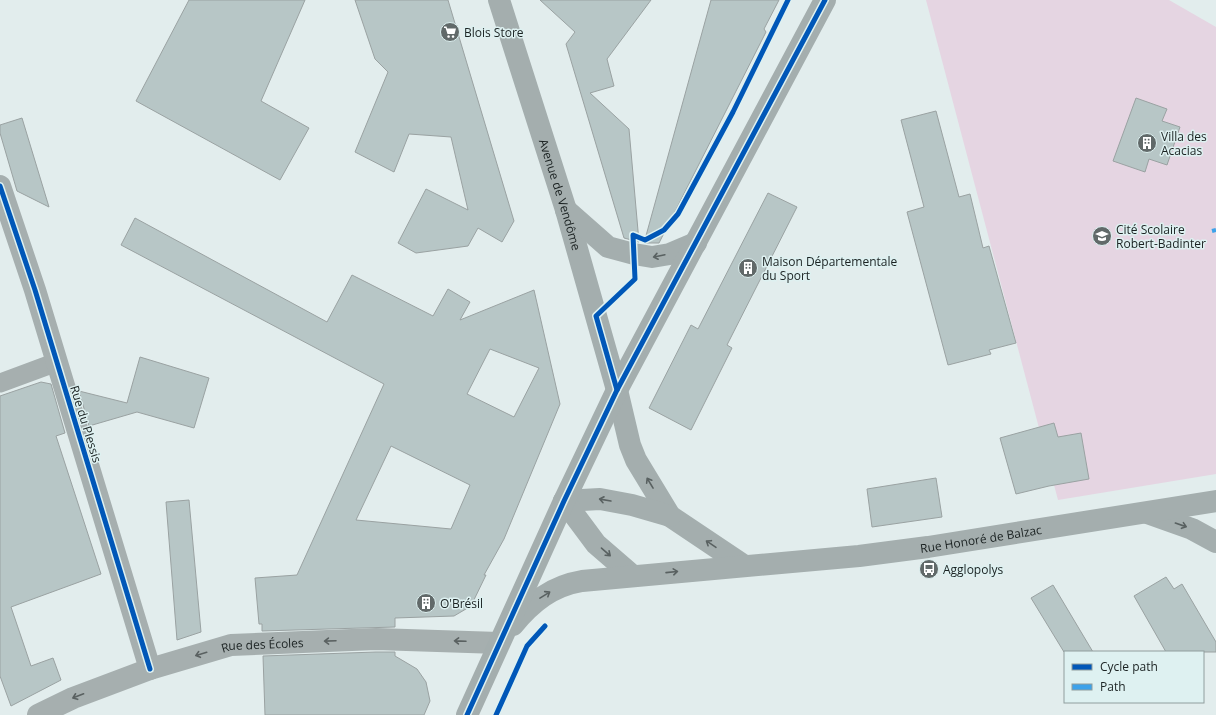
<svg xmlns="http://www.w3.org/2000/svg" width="1216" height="715" viewBox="0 0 1216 715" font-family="'Open Sans',sans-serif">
<rect width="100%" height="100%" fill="#e2eded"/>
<path fill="#e5d5e2" d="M926,0H1169L1216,27V474L1058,500Z"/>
<g fill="#b7c6c6" stroke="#9aa2a2" fill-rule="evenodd">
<path d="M189,0H305L261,101L309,128L280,180L136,101Z"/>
<path d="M355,0H448L514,221L502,242L478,228L468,246L416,253L398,243L426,189L468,210L451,137L409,134L394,172L355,152L388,72L375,59Z"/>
<path d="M540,0H651L607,59L614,86L590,93L629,129L639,242L624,238L566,44L575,32Z"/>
<path d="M711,0H779L764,29L766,32L659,243H644Z"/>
<path d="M1136,98L1167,109L1162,121L1180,127L1167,165L1149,159L1145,172L1113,161Z"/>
<path d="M936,111L959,197L970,194L983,248L989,246L1016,343L989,350L991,354L948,365L907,212L924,207L901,120Z"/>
<path d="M22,118L49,207L17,191L0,133V125Z"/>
<path d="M768,193L797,207L727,345L732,348L691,430L649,408L691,325L698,329Z"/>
<path d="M135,218L327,322L352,275L433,316L448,289L470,302L460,320L534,290L560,404L504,539L484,575H486L471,606L454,616L395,618V627L262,631V624H259L255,578L297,575L384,384L121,245ZM490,349L539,368L514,417L467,394ZM391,446L470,485L451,529L356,520Z"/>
<path d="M140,357L209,378L194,428L137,412L89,426L79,391L127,403Z"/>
<path d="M41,382L51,384L65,433L56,436L101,574L11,607L31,666L53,658L61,680L11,706L0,676V396Z"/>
<path d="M1054,423L1058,437L1081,433L1089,479L1049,486L1016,494L1000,438Z"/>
<path d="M936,478L942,517L872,527L867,489Z"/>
<path d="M189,500L201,632L177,640L166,502Z"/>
<path d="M1166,577L1174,589L1182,584L1216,642V652H1166L1134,596Z"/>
<path d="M1053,585L1093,652H1064L1031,598Z"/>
<path d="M376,652H395V656L417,669L426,682L430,701L424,715H265L263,656Z"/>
</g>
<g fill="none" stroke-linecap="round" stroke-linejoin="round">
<path stroke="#a6afaf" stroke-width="19" d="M0,383L57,362"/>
<g stroke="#a6afaf" stroke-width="22">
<path d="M0,186L35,290L150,669"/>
<path id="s1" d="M38,715L73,698L150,669L231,645L376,639L499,643"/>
</g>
<g stroke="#a4aeae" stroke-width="22">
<path id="s2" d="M499,0L566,210L617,390L630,445L636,460L670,516L743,565"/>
<path d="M566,210L608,247L634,254L652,257L670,254L696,243"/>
<path d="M564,501L600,499L632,505L670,516"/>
<path d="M564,501L596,544L633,576"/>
<path d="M1147,513L1192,529L1216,542"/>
<path id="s3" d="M513,625C532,602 552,586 582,581L859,556L928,547L1216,501"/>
<path d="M467,715L564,501L617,390L825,0"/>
</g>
<path stroke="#3da2ea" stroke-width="4" stroke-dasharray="8 4" stroke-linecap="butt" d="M1212,231L1216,230"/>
<g stroke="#def1f1" stroke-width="8">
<g id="cycleway">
<path d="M0,186L35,290L150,669"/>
<path d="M617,390L596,316L635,279L633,235L645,240L664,230L678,214L733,112L788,0"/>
<path d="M467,715L564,501L617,390L825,0"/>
<path d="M496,715L527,646L545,626"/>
</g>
</g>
<use href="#cycleway" stroke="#0057b8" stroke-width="5"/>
</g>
<defs><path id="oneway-shaft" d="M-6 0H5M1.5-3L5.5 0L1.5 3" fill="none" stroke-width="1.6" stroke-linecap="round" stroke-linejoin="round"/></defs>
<g stroke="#596161">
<use href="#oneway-shaft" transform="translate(659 256) rotate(168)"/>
<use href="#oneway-shaft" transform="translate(650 483) rotate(-121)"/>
<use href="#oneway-shaft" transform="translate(605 500) rotate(-170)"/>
<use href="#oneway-shaft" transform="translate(1181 525) rotate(19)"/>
<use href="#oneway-shaft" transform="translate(711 544) rotate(-146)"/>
<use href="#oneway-shaft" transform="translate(606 552) rotate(41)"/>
<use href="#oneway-shaft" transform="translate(672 572) rotate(-6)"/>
<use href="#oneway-shaft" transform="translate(545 595) rotate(-32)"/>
</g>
<g stroke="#5a6161">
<use href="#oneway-shaft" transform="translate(330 641) rotate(178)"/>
<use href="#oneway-shaft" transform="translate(460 641) rotate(-178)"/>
<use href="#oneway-shaft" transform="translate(201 654) rotate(163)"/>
<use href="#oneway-shaft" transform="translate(78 696) rotate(159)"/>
</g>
<defs>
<g id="supermarket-disc" transform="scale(1)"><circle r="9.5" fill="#616969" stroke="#def1f1"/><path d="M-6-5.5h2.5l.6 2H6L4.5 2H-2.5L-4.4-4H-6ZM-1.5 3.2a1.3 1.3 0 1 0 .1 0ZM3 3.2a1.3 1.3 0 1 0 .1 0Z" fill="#fff"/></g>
<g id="building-disc" transform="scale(1)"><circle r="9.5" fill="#616969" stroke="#def1f1"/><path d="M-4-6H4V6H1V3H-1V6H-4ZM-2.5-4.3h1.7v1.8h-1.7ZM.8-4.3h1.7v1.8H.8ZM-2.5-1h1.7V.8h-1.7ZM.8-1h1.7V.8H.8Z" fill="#fff"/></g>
<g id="school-disc" transform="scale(1)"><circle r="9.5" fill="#616969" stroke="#def1f1"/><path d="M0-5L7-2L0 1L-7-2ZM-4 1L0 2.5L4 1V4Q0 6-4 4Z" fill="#fff"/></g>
<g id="bus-disc" transform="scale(1)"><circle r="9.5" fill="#616969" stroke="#def1f1"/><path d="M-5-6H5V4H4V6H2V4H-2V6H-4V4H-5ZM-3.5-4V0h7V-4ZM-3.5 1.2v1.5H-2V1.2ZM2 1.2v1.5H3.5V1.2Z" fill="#fff"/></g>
</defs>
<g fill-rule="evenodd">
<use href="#supermarket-disc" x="450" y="32"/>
<use href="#building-disc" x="1147" y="143"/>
<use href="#school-disc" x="1102" y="236"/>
<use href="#building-disc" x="748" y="268"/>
<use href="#bus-disc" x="929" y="569"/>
<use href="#building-disc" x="426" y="603"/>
</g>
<g text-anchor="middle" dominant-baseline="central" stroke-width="3" stroke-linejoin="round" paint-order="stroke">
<g font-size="12" fill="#1b2222" stroke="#def1f1" text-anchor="start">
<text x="464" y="32">Blois Store</text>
<text x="1161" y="136">Villa des<tspan x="1161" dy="14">Acacias</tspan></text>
<text x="1116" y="229">Cité Scolaire<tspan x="1116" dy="14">Robert-Badinter</tspan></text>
<text x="762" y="261">Maison Départementale<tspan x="762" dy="14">du Sport</tspan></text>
<text x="943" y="569">Agglopolys</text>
<text x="440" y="603">O'Brésil</text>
</g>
<g font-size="12" fill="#1b2222" stroke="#def1f1">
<text stroke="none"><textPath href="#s2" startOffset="204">Avenue de Vendôme</textPath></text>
<text transform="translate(86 424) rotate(73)">Rue du Plessis</text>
<text stroke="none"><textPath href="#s3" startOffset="485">Rue Honoré de Balzac</textPath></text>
<text stroke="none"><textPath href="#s1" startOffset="237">Rue des Écoles</textPath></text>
</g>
</g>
<rect x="1064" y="651" width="140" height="52" fill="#def1f1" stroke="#909e9e"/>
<rect x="1072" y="664" width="20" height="6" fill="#0057b8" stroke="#909e9e"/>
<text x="1100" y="671" font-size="12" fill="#1b2222">Cycle path</text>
<rect x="1072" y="684" width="20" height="6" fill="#3da2ea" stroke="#909e9e"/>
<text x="1100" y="691" font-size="12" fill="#1b2222">Path</text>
</svg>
